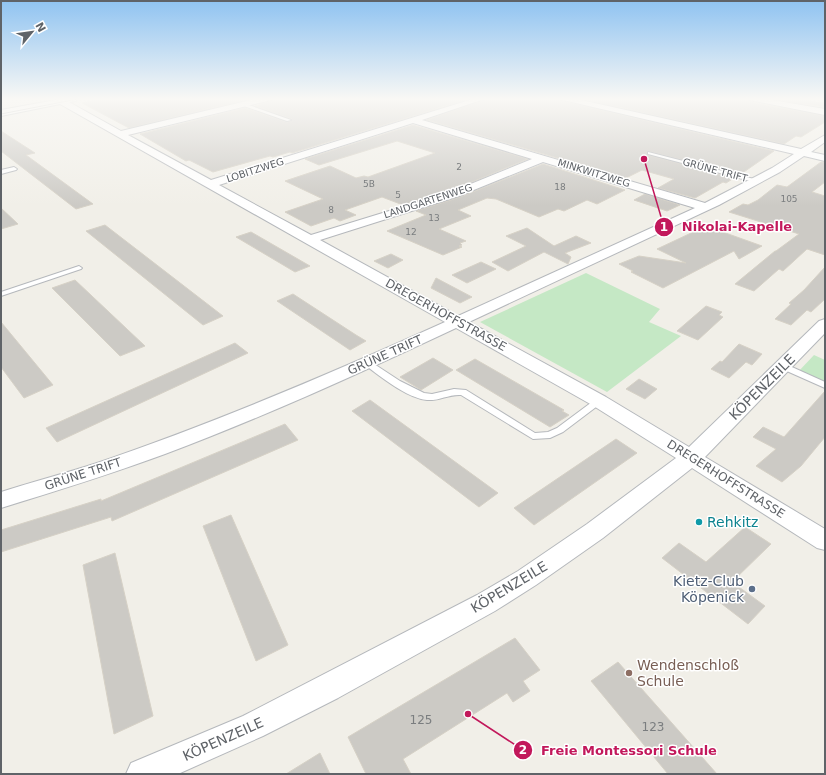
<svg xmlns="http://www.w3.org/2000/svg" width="826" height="775" viewBox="0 0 826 775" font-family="'DejaVu Sans',sans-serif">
<rect width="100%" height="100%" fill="#f1efe8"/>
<g fill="#c5e8c5">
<path d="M586,273L660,309L649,322L681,336L607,392L480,322Z"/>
<path d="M814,355L825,360V383L798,372Z"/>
</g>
<g fill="#cccac5" stroke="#d6d1c6">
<path d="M110,98H254L129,128L82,103Z"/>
<path d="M273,98H472L292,153L290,152L273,157L270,156L213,172L189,160L186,161L140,134L245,108L287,122L291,121L292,119L255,106L271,101Z"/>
<path d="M488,98H516L526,100L533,98H558L563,101L774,151L741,174L647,151L648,155L734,178L726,183L723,182L695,198L658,188L674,179L642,170L626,178L427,120Z"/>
<path d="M577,98H695L712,101L719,98H728L825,116V122L801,137L796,136L784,144Z"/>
<path d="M777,98L825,103V107L774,99Z"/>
<path d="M413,125L528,159L450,191L403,205L382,197L345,210L356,215L340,221L334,218L311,226L285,212L323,199L285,181L330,166L356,178L364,176L368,177L435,153L397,141L319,165L305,159Z"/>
<path d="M1,131L35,153L26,155L93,204L76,209L1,151Z"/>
<path d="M821,162H825V182L812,192L825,196V255L807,249L783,271L779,269L754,291L735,284L775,251H776L799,234L729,212L743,204L748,205L758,200L777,185L787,187Z"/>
<path d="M543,164L625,190L597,204L587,200L564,211L558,209L539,217L496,199L487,198L458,210L471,216L439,229L466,241L460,243L462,245L459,246L462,247L443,255L387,231L426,215L416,211L460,197Z"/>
<path d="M645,194L680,205L667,211L634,200Z"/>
<path d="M1,208L18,224L1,229Z"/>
<path d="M105,225L223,316L203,325L86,231Z"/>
<path d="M706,226L762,246L739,259L734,251L663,288L631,272L633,271L619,264L639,256L686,263L657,249Z"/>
<path d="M527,228L554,246L576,236L591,243L565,253L571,257L568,264L544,252L508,271L492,262L526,246L506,236Z"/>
<path d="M251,232L258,236L310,266L295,272L236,237Z"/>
<path d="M391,254L403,260L388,268L374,261Z"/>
<path d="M481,262L496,269L467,283L452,275Z"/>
<path d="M825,267V299L811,312L807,310L791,325L775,319L791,304L789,303L804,290Z"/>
<path d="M436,278L472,297L460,303L431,288Z"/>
<path d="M75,280L145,346L120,356L52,288Z"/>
<path d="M293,294L356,335L366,341L350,350L277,301Z"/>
<path d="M706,306L722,312L719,315L723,317L698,340L677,331Z"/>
<path d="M1,322L53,385L24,398L1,367Z"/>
<path d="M235,343L248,353L57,442L46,428Z"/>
<path d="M739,344L762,354L752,365L746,362L729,378L711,369L720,361L722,362Z"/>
<path d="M433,358L453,370L421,390L400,377Z"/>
<path d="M475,359L564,410L562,411L569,415L550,427L456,370Z"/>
<path d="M639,379L657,389L645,399L626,389Z"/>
<path d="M825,391V437L801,466L782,482L756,466L776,449L753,437L763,427L784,437Z"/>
<path d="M370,400L498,493L479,507L352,411Z"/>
<path d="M285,424L298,440L112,521L111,517L1,552V530L101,499V501Z"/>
<path d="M616,439L637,453L534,525L514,508Z"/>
<path d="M231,515L288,645L256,661L203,526Z"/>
<path d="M745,527L771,544L732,582L765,606L748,624L662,558L679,543L706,562Z"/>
<path d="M115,553L153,716L114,734L83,565Z"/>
<path d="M515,638L540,670L523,681L530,691L513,702L507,693L403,759L411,774H366L348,737Z"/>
<path d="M618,662L717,774H668L591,681Z"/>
<path d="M320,753L330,774H286Z"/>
</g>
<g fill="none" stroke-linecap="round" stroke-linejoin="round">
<g stroke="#b5b8bc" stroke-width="2">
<g id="service">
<path d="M241,103H243L291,120L287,121L241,105Z"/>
<path d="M648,152L758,180L759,181L754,182L648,154Z"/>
<path d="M14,167L17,169L16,170L1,174V170Z"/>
<path d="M79,266L82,268L81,269L1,296V292Z"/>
<path d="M368,360L400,381L424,393L432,394L454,389L466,390L535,433L548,432L557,428L596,399H602L604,401L563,432L550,438L533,439L461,395C449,394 439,401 427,400C407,398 381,377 365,365L364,363Z"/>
<path d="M783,363L825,382V388L780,368L779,366L780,364Z"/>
</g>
</g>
<g stroke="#b5b8bc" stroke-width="2">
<g id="minor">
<path d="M76,98V101L69,102L121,131L259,98H272L271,100L128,135L211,180L476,98H487L422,120L705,203L772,168L794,154L563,100L559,98H572L801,149L825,135V142L811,152L825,155V161L804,156L780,172L719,205L469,322L606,397L689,447L819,321L825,319V333L705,457L825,529V550L817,548L692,468L603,538L536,585L495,611L338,698L263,736L178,774H126L131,763L243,716L477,595L518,571L587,524L676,458L592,405L456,328C360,373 264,417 165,454C111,474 56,491 1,508V492C32,482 63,474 94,464C214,423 330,374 445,322L60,104L1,116V110L61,99ZM413,123L532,159L451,192L311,235L219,185ZM543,162L695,208L458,316L320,240L459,196Z"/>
<path d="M745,98H760L825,109V115L749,100Z"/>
</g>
</g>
<use href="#service" fill="#fff" fill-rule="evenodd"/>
<use href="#minor" fill="#fff" fill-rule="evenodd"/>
<path stroke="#b6b7b8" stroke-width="1" d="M1,114L83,98"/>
</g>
<linearGradient id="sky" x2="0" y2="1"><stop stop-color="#8fc3f1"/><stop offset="0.48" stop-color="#f9f8f5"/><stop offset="1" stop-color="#f9f8f5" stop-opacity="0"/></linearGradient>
<rect width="826" height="206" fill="url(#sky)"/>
<circle fill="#0f9aa8" stroke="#fff" stroke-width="1.5" cx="699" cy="522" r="4"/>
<circle fill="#5c6f8a" stroke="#fff" stroke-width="1.5" cx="752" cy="589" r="4"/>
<circle fill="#8d6e63" stroke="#fff" stroke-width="1.5" cx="629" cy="673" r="4"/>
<g text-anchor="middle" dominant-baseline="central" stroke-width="3" stroke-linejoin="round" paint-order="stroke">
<g font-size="9" fill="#7a7d7f">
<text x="459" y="167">2</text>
<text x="369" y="184">5B</text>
<text x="560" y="187">18</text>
<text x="398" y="195">5</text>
<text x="789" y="199">105</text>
<text x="331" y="210">8</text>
<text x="434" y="218">13</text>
<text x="411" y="232">12</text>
</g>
<g font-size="10" fill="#5f6368" stroke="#fff">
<text transform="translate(255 170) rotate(-18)">LOBITZWEG</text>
<text transform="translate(715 170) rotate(15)">GRÜNE TRIFT</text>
<text transform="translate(594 173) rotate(17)">MINKWITZWEG</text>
<text transform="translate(428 201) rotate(-18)">LANDGARTENWEG</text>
</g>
<g font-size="12" fill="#5f6368" stroke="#fff">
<text transform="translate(446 315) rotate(29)">DREGERHOFFSTRASSE</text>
<text transform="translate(385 355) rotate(-24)">GRÜNE TRIFT</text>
<text transform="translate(83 474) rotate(-18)">GRÜNE TRIFT</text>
<text transform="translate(726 479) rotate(32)">DREGERHOFFSTRASSE</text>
</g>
<g font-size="12" fill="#7a7d7f">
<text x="421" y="720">125</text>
<text x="653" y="727">123</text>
</g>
<g font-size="14" fill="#5f6368" stroke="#fff">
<text transform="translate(762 387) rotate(-45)">KÖPENZEILE</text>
<text transform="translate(509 587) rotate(-31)">KÖPENZEILE</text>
<text transform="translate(223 739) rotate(-24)">KÖPENZEILE</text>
</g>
<g font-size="14" fill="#0d838f" stroke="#fff" text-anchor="start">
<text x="707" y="522">Rehkitz</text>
</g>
<g font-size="14" fill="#4e5e75" stroke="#fff" text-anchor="end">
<text x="744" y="581">Kietz-Club<tspan x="744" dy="16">Köpenick</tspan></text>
</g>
<g font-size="14" fill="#785e54" stroke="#fff" text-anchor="start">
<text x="637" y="665">Wendenschloß<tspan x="637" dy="16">Schule</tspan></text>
</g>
</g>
<path fill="none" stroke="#c2185b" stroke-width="1.5" d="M644 159L664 227M468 714L523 750"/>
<g fill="#c2185b" stroke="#fff" stroke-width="1.5">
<circle cx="644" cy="159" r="4"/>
<circle cx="468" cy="714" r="4"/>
<circle cx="664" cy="227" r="10"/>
<circle cx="523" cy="750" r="10"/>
</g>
<g font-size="12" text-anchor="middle" font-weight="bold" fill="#fff">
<text x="664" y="231">1</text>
<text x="523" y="754">2</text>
</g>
<g font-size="13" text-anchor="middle" font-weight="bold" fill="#c2185b" stroke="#fff" stroke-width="3" stroke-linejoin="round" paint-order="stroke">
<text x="737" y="231">Nikolai-Kapelle</text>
<text x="629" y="755">Freie Montessori Schule</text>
</g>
<rect width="826" height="775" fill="none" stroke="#5f6368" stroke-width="4"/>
<g transform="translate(32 32) rotate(61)" stroke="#ffffff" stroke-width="3" paint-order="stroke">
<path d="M0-3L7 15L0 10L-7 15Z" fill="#5f6368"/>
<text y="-6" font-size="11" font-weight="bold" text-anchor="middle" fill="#5f6368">N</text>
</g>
</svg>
